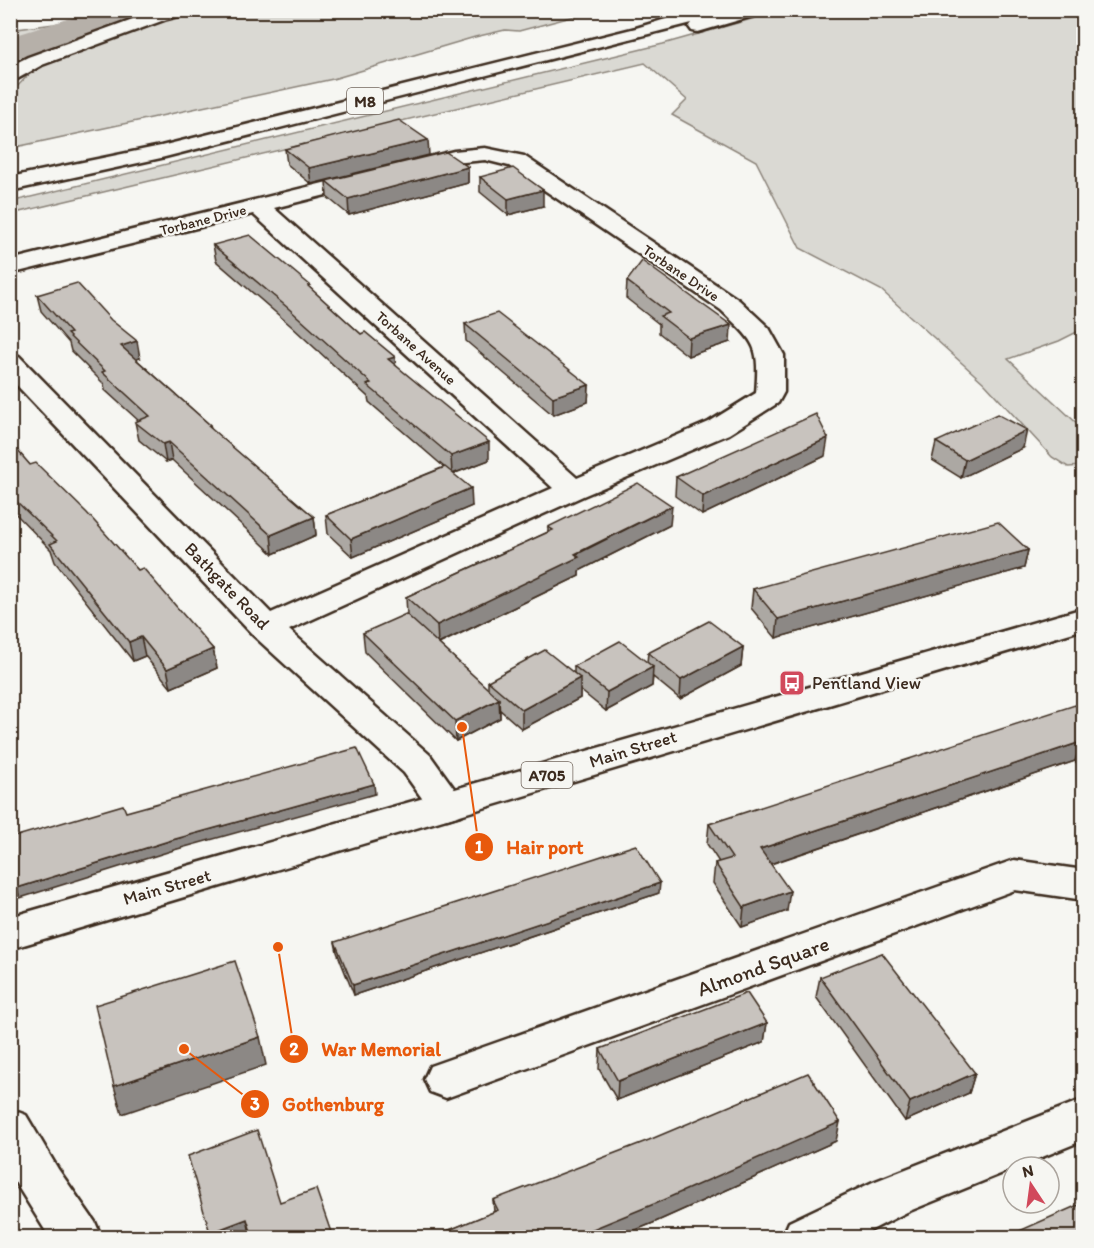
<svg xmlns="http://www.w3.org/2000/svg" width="1094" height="1248" viewBox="0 0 1094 1248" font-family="Itim,sans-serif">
<rect width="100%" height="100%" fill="#f6f6f2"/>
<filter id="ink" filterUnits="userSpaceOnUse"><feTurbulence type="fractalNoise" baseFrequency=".0167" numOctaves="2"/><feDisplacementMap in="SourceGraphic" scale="12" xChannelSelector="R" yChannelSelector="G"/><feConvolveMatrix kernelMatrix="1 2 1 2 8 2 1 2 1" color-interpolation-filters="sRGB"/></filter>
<g filter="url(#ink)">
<g fill="#dad9d3" stroke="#8a8278" stroke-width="1.5">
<path d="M108,11H164L11,62L10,30L54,24Z"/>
<path d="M192,11H594L519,31L505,30L475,37L333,79L11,148L10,94L35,68L54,58Z"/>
<path d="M780,11H1083V329L1059,341L1008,359L1083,429V466L1068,467L1052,457L984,383L881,290L800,248L756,161L672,115L687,100L645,63L11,214L10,202L663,44Z"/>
</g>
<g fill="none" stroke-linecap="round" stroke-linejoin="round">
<path fill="#b6b0a9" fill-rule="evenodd" d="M97,10H148L144,18L94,37L10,60V37Z"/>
<g stroke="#3b2a1e" stroke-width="5">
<g id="minor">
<path d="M190,10L187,14L167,19L42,65L10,83V66L28,57L155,11Z"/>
<path d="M485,148L524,156L739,300L769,328L784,355V392L778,403L729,434L583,496L289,630L430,755L466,805L460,815L447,819L434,815L404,773L254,636L10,378V354L19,356L271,613L553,488L253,214L10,274V260L454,151ZM485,160L509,166L721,310C755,343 760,344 756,393L709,422L577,478L274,208L454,163Z"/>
<path d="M1014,860L1084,870V900L1015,890L446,1098L430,1092L424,1079L430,1066Z"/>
<path d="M1084,1099V1140L907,1212L856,1238H782L789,1222L873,1182Z"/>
<path d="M10,1109L26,1115L58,1169L95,1222L102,1238H50L10,1174Z"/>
</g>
</g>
<g stroke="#3b2a1e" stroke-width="5">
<path id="major" d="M1084,608V629L10,949V917Z"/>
</g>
<g stroke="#3b2a1e" stroke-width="5">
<path id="highway" d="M696,10H726L724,14L733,10H763L760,14L698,32L692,31L689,27L692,23L161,158L10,191V177L161,146L636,28Z"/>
</g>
<use href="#minor" fill="#f6f6f2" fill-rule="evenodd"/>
<use href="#major" fill="#f6f6f2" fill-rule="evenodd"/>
<use href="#highway" fill="#f6f6f2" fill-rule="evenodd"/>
</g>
<g fill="#aca8a3" stroke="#3b2a1e" stroke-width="1.5">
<path d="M285,149L429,155L311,184L287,164Z"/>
<path d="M468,167V183L349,215L327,197L326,181Z"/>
<path d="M480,177L543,206L508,215L480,192Z"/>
<path d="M213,245L310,288L361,334L395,357V365L489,460L453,474L472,506L353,557L328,534L326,515L444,467L369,402L368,397L290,325L216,261Z"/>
<path d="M627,281L730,342L688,356L659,333V324L626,298Z"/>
<path d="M37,295L140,358L136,359L210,425L211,429L314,517L316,535L273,554L172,460L166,462L139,440L135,422L139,421L105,390L104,384L71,351L69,343L41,311Z"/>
<path d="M465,324L589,385L588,402L553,415L466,341Z"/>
<path d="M10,442L30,465L138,570L213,649L217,668L171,688L145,656L133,661L55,562L51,550L10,508Z"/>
<path d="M936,442L1023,448L961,478L932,460Z"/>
<path d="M825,456L702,515L675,496L676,477Z"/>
<path d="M670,525L579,571V576L439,644L488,689V681L574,674V666L647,662L648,653L743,647L741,666L680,699L653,677L652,686L606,711L580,690V698L522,729L500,710V718L456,741L365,652L363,633L407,615L406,597L548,532V527Z"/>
<path d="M1028,550L1024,568L776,638L751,608L753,589Z"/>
<path d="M1083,714V770L1075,761L771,864L787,911L742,927L713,883L715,863L719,862L707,844L709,824Z"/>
<path d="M659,893L354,995L337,952L335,942Z"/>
<path d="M820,977L975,1073L969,1093L905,1121L816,997Z"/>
<path d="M767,1023L764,1042L617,1100L599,1069L600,1049Z"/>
<path d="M836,1141L653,1223L616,1238H430L494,1212L493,1200Z"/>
<path d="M1017,1232L1083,1238H1015Z"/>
</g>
<g fill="#8c8885" stroke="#3b2a1e" stroke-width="1.5">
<path d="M428,140L429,155L311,184L309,168Z"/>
<path d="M468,167V183L349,215L348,199Z"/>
<path d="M543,190V206L508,215V199Z"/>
<path d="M731,325L730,342L688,356L689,338Z"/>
<path d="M137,341L140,358L124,363L121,346Z"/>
<path d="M395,357L396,374L388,359Z"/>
<path d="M589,385L588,402L553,415V397Z"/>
<path d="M1027,430L1023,448L961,478L965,460Z"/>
<path d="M828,438L825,456L702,515L703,496Z"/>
<path d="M169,442L172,460L166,462L163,444Z"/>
<path d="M489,442V460L452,474L451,456Z"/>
<path d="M471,488L472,506L353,557L351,539Z"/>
<path d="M672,506L670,525L579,571V576L438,644L437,625Z"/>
<path d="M314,517L316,535L273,554L271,535Z"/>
<path d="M1028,550L1024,568L776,638L778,619Z"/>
<path d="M141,637L145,656L133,661L129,642Z"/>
<path d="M743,647L741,666L680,699L681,680Z"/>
<path d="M213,649L217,668L171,688L167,669Z"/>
<path d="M653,667L652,686L606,711L607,692Z"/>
<path d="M580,678V698L522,729V710Z"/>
<path d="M499,699L500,718L456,741L455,721Z"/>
<path d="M1081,742L1075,761L758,868L760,849Z"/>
<path d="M374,784L375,794L174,850L20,898L17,888L172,840Z"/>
<path d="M660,883L659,893L354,995L353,985Z"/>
<path d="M790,891L787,911L742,927L744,907Z"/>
<path d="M767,1023L764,1042L617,1100L618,1081Z"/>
<path d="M260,1037L266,1065L122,1114L114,1086Z"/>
<path d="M975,1073L969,1093L905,1121L910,1102Z"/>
<path d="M840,1122L836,1141L653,1223L616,1238H571Z"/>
<path d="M247,1219L251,1238H211L210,1233Z"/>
</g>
<g fill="#c8c3be" stroke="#3b2a1e" stroke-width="1.5">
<path d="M399,120L428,140L309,168L285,149Z"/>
<path d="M446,152L468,167L348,199L326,181Z"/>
<path d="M513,168L543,190L508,199L480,177Z"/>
<path d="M250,235L310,285L308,286L361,334L365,332L395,357L388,359L489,442L451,456L367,385L371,383L288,308L213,245Z"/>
<path d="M642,261L731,325L689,338L660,316L669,313L627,281Z"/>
<path d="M77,283L111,320L137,341L121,346L210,425L208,426L314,517L271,535L169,442L163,444L135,422L150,416L102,372L105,371L67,334L71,333L37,295Z"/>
<path d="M497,313L589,385L553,397L465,324Z"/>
<path d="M816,414L828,438L703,496L676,477Z"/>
<path d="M997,414L1027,430L965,460L936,442Z"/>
<path d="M10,442L30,465L36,463L87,513L138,570L143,568L213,649L167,669L141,637L129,642L50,544L57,541L10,495Z"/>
<path d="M445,467L471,488L351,539L326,515Z"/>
<path d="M638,483L672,506L575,554L579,557L437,625L406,597L553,530L548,527Z"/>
<path d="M998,522L1028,550L778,619L753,589Z"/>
<path d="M406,614L499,699L455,721L363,633Z"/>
<path d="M709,621L743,647L681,680L648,653Z"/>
<path d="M620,641L653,667L607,692L574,666Z"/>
<path d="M545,650L580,678L522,710L488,681Z"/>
<path d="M1075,705L1083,714V745L1081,742L760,849L790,891L744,907L715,863L732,858L709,824Z"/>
<path d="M357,748L374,784L172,840L17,888L10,862V838L123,805L126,812Z"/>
<path d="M636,845L660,883L353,985L335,942Z"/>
<path d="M882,953L975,1073L910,1102L820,977Z"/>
<path d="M235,961L260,1037L114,1086L95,1005Z"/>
<path d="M747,993L767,1023L618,1081L600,1049Z"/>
<path d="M808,1073L840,1122L654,1204L571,1238H430L498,1210L493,1200L649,1140Z"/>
<path d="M257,1130L280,1202L316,1189L333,1238H253L247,1219L210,1233L188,1156Z"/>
<path d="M1078,1205L1083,1213V1238H1021L1017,1232Z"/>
</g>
</g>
<defs>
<g id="bus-square" transform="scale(1.35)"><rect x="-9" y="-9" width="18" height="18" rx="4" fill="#d1495b" stroke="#f6f6f2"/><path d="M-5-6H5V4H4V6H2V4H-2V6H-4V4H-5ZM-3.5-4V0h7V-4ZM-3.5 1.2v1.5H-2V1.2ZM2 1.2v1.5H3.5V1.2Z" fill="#fff"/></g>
</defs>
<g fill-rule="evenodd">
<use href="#bus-square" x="792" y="683"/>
</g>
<g text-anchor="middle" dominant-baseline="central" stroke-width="5" stroke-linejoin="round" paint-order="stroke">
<g font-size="15" fill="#3b2a1e" stroke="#f6f6f2">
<text transform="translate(203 220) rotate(-14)">Torbane Drive</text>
<text transform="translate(681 273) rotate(34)">Torbane Drive</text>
<text transform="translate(416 348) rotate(42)">Torbane Avenue</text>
</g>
<g fill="#f6f6f2" stroke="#73675e" stroke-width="1.5">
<rect x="347" y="88" width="36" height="26" rx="4.5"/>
<rect x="521.5" y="762" width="51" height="26" rx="4.5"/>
</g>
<g font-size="16" font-weight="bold" fill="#3b2a1e">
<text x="365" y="101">M8</text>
<text x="547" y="775">A705</text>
</g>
<g font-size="18" fill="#3b2a1e" stroke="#f6f6f2">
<text transform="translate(227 586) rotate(46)">Bathgate Road</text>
<text transform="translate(633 749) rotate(-17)">Main Street</text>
<text transform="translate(167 887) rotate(-16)">Main Street</text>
</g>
<g font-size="18" fill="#3b2a1e" stroke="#f6f6f2" text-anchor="start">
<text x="812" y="683">Pentland View</text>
</g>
<g font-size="21" fill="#3b2a1e" stroke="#f6f6f2">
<text transform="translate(763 966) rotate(-20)">Almond Square</text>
</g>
</g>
<path fill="none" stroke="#e8590c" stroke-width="2" d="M462 727L479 847M278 947L294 1049M184 1049L255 1104"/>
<g fill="#e8590c" stroke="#f6f6f2" stroke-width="2">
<circle cx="462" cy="727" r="6"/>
<circle cx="278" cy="947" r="6"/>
<circle cx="184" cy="1049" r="6"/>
<circle cx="479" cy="847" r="15"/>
<circle cx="294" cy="1049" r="15"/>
<circle cx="255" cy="1104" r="15"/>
</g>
<g font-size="18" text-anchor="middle" font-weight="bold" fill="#fff">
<text x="479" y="853">1</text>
<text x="294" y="1055">2</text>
<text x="255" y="1110">3</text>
</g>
<g font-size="20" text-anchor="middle" font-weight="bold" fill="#e8590c" stroke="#f6f6f2" stroke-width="5" stroke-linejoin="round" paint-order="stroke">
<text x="545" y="854">Hair port</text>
<text x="381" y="1056">War Memorial</text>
<text x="333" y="1111">Gothenburg</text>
</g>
<rect width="1094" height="1248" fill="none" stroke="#f6f6f2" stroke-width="36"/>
<rect x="18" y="18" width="1058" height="1212" fill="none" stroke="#3b2a1e" stroke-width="2" filter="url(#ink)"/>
<g transform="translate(1031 1185) rotate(347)"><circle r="28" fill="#f6f6f2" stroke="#aba49d" stroke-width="1.5"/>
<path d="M0-4.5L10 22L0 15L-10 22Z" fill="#d1495b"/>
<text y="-9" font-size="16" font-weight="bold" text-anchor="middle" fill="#3b2a1e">N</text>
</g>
</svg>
